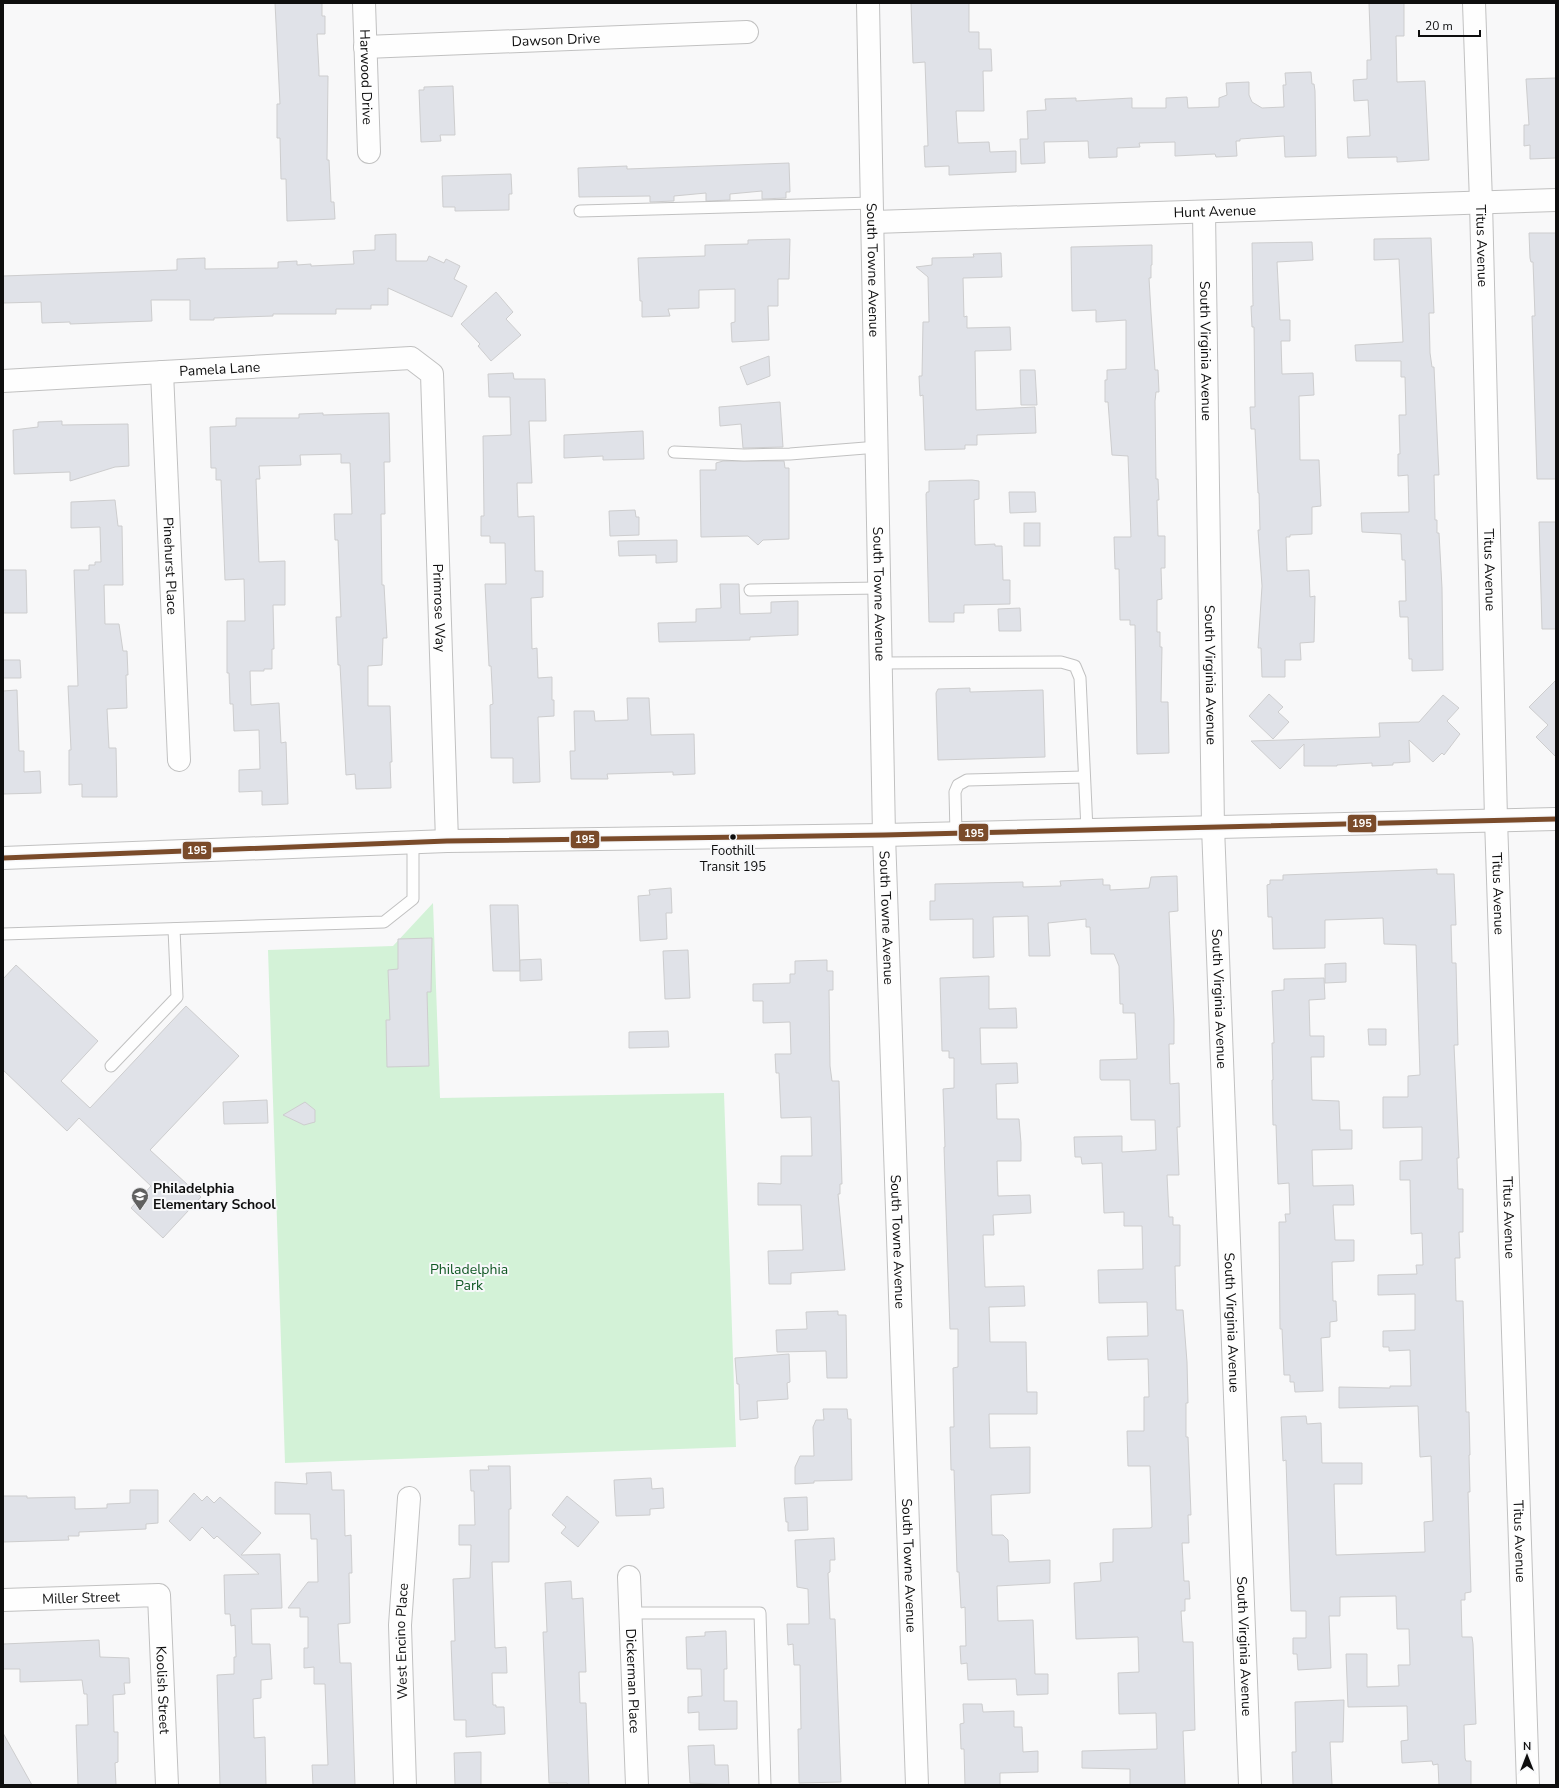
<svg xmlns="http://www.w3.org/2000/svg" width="1559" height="1788" viewBox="0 0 1559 1788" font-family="'Nunito Sans',sans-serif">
<rect width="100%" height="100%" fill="#f8f8f9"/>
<path fill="#d3f2d7" d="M433,903L440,1098L724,1093L736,1447L285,1463L268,950L393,946Z"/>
<g fill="#e0e2e8" stroke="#cdcdce">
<path d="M275,3H322V16H325V34H317L319,71V76H328L327,160H329L331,202H334L335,219L287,221L286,179H281L280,138H277V104H280Z"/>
<path d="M911,3H969V32H979V49H991L992,71H983L984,111H956L958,143L989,142L990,152L1016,151V172L949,175V166L925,167L924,146H928L925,62L913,63Z"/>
<path d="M1369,3H1404V36H1396L1397,82L1425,81L1429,160L1397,162V157L1348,158L1347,137L1370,136L1368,100L1354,101L1353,80L1367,79V60H1371Z"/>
<path d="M1311,72L1312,84H1314L1315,91L1316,156L1285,157L1284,136L1240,139V141H1236L1237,156L1216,157L1215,154L1175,156V142L1139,143L1140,147L1117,148V157L1089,158L1088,141L1044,142L1045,163L1021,164L1020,139H1028L1027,111L1046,110L1045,99L1076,98V101L1132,98V108H1166V98L1187,97L1188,108L1219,107V98L1227,95L1226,83L1249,82V95L1252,102L1262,108L1284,107L1283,85H1286L1285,73Z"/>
<path d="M1556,78V158L1530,159V145L1524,146V125H1529L1526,79Z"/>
<path d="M453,86L455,135H440L441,141L421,142L419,90H424V87Z"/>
<path d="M789,163L790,192H786V198L762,199V191L730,194V200L706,201V193L674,196V201L650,202V196L579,197L578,168L627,166V169Z"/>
<path d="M511,174L512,194H509V210L455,211V207H443L442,176Z"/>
<path d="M1529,233H1556V479H1537L1532,316H1535L1533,262H1531L1530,258Z"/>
<path d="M396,234V261H427L429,256L444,263L446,259L460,266L454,279L467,286L452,317L388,288V305H371V309H336V314H273V316L214,318V320H190V300H151L152,321L70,324V322L42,323L41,302L3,303V276L177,270V259L205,258V269L278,268V262L297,261V265L311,264V266L354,264L353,251L375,250V235Z"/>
<path d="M1431,238L1434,313H1429L1430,353L1432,367H1434L1438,454L1439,475H1434L1435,520H1437V533H1439L1442,588L1443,670L1412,671V659H1409L1408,617H1400L1399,601H1406L1405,560H1402L1401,534L1362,532L1361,513L1409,512L1408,475L1398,476V454H1400L1399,415H1406L1405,377H1401V361H1356L1355,345L1403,342L1399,259L1374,260V239Z"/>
<path d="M790,239L789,279H778V306H768L769,340L732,342L731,323L735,322V289L699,290V308L668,309L670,316L642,317V301H640L638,258L705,256V245L748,244V240Z"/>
<path d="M1312,242L1313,260L1277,262L1280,320H1290V341H1281L1282,374L1313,373L1314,395L1299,396L1300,460H1319L1321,506L1312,507V534L1290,535V537H1286L1287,571L1309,570L1310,597L1315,596L1314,642L1300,643L1301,660H1285V677H1262L1261,648H1258L1262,586L1258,530H1260L1259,493H1258L1255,429H1251L1250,407H1255L1254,327H1252L1251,306H1253L1252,243Z"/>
<path d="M1152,245V265H1151V278H1149L1151,313L1155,370H1158L1159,392H1156L1155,401L1156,479H1158L1159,500H1157L1158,536H1165V568H1161L1162,599L1157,600V632H1160V647H1162L1161,702H1168L1169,753L1137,754L1135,625H1130V620H1120L1119,569H1115L1114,537H1131L1128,456L1112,455L1108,402H1105V380H1107V370L1126,369V320L1096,322V310L1072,311L1071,247Z"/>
<path d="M1001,253L1002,277L963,278L964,317L967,316V328L1010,327L1011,350L975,351L976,410L1035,407L1036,433L977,435V445H965V449L925,450L923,395L920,396L919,376H922L923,322H929L928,277L916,267L932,265V258L974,257L973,254Z"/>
<path d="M496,292L513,312L506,319L521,335L491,361L478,346L480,344L461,324Z"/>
<path d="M769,356L770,376L747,385L740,367Z"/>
<path d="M1020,370H1035L1037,405H1021Z"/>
<path d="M513,373L514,379H545L546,421H529L532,483H517L518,517L534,516L535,571H543V597L531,598L532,649L537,648L538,678L552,677V700H554V716L538,717L540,782L513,783V758H491L490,705L493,704L491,666H489L485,584H506L505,543H490V536H481V516H484L483,436L511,435L510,397H489L488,374Z"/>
<path d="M780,402L783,447L743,448L741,424L720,426L719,407Z"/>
<path d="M323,413V415L389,413L390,462H384L385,514H381L382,585H384L387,638H383L382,665L368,666V706H390L392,762H390L391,788L356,789L355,774L346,775L340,665H338L336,617H341L338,540H335L334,514H352L350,463H341V454L300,455L301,465L259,466L260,479H256L259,562L285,561V605H273L274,649H272V669H264V671H250L251,705L279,703L281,743L286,742L288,804L262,805V791L239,792V770L260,769L259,730L234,731L233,704H230L229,673H227V621H245L244,579L225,580L221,480H216V468H211L210,427L236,426V418H299V414Z"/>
<path d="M62,421V425L128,424L129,466L115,467L70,481V472L14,474L13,430L38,427V422Z"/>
<path d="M643,431L644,459L603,460V456L564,458V435Z"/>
<path d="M723,461H784L785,468H789V539L763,540L758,545L748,536L701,537L700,470H716V463Z"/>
<path d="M972,480L979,481V499L974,500L975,545L995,544V546H1002L1003,580H1010V604L964,605V613H954V622H929L926,494L927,492H929V481Z"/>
<path d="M1009,492H1035L1036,512L1010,513Z"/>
<path d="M115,500L118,526H122L123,585H104L105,624H119L123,651H127L128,675H126L127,708L107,709L109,748H116L117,797H82V784L69,785V750H71L68,686H78L74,570H89V565H95V562H101L100,527L71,528V502Z"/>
<path d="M635,510L636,517H639V535L610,536L609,511Z"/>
<path d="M1539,522H1556V629H1542Z"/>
<rect x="1024" y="523" width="16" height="23"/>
<path d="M677,540V562L656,563V555L619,556L618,541Z"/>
<path d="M3,570H26L27,613H3Z"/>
<path d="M720,584H739L740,614L771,613V602L798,601V635L750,637V640L659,642L658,623L696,622V609L721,608Z"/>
<path d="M1020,608L1021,631H999L998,609Z"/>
<path d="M3,660H20L21,678H3Z"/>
<path d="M1556,680V757L1536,737L1548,725L1529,707Z"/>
<path d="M970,688V692L1043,690L1045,757L938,760L936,693L938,689Z"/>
<path d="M17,690L19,751H24V772L40,771L41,793L3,794V691Z"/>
<path d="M1269,694L1283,707L1278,712L1289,722L1273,739L1249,716Z"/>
<path d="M1443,695L1459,708L1447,721L1460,734L1444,755L1442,753L1433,762L1409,740L1410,762L1393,763V765L1372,766V763L1337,765V766H1304V744L1280,769L1251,741L1380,737L1379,723L1419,722Z"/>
<path d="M627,698H649L651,735L694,734L695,774L673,775V772L607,774L608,779H571L570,751H575L574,711H594L595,721L628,720Z"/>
<path d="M1437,869V874H1454L1456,925H1451L1452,963H1456L1458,1045H1454L1459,1158H1457L1458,1189H1463V1232H1459L1460,1258H1455L1456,1301H1463L1466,1412H1469L1470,1455H1469L1470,1492H1468L1471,1592L1465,1593V1600H1461L1462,1637H1472L1473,1644L1476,1724L1464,1725L1465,1758L1466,1761H1471V1785H1439L1438,1764L1433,1765L1432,1761L1402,1763L1401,1741L1408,1740L1407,1706L1348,1707L1346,1654H1367V1687L1399,1686L1398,1665H1410L1409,1629H1397L1396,1596L1340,1597V1616H1329L1331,1668L1298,1670L1297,1654H1293V1638H1306V1611H1291L1286,1460L1283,1461L1281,1417L1306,1416L1307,1424L1321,1423L1322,1463H1362V1484H1334L1336,1555L1425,1552L1424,1522L1433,1521L1431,1456L1420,1457L1418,1406L1339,1408V1387L1390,1388V1386H1411L1410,1350L1389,1351V1347H1383V1331L1415,1330V1294L1378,1295V1275L1417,1274L1416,1265H1423L1422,1233L1411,1234L1410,1180H1400V1161L1422,1160V1127L1383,1128V1097H1408V1076L1420,1075L1416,945L1384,944L1383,918L1325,920V948L1273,949L1272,917H1268L1267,885L1270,884V880H1283V875Z"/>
<path d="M1177,876L1178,911L1169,912L1174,1020V1044H1169L1170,1084L1179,1083L1180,1127H1177L1179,1175H1167L1169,1217H1173V1225H1180V1266H1175L1176,1310H1183L1187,1362L1188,1403H1186V1437H1188L1191,1515H1188L1189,1543H1182L1184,1581H1189L1190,1599H1185V1611H1181L1183,1642H1193L1195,1730L1183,1731L1185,1785H1130V1769L1082,1768V1751L1157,1749L1156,1713L1119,1714L1118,1673L1139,1672L1138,1637L1076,1639L1074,1583L1101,1581L1100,1563L1113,1562V1529L1150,1528L1152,1527L1150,1466H1128L1127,1431H1144V1397H1149L1148,1359L1108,1360L1107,1337L1148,1336L1147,1302L1099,1303L1098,1270L1143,1269L1142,1226H1124V1212L1104,1213L1102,1163L1082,1164L1081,1157H1075L1074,1137L1122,1136V1152L1156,1150L1155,1120H1131L1130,1080H1101L1100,1078V1060L1137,1059L1135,1013H1123V1004H1120L1119,966L1114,954H1091L1090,927H1086V919L1048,923L1050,956H1029L1028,916L993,917L994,957L973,958V919L930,920V901H935V884L1023,882V887L1061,886L1060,881L1103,879V885H1110V890L1149,888L1151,877Z"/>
<path d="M671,888L672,913H666L667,939L640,941L638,896L650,895L649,890Z"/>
<path d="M490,905H518L520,971H493Z"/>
<path d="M432,938L431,992H427L429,1066L387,1067L386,1020H390L388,970L398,969V939Z"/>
<path d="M688,950L690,998L665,999L663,951Z"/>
<path d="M541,959L542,980L520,981V960Z"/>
<path d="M827,960V971H833V990H829L830,1066L832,1081H839L842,1184H840V1194H838L845,1270L791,1273V1284H769L768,1251L803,1250L801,1205H758V1183L781,1184V1156H812L811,1117L781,1118L779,1073H776L775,1054H791L790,1022L763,1023V1001H753V984L790,983V974H795V961Z"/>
<path d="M1346,963V982L1325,983V964Z"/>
<path d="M16,965L98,1041L61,1081L90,1108L186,1006L239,1056L150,1150L201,1197L163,1238L131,1208L151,1186L79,1118L67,1131L3,1070V979Z"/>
<path d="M989,976V1009L1016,1008L1017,1028H980L981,1064L1017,1063L1018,1083L996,1084L997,1119H1019L1021,1143V1161H997L998,1196L1030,1195L1031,1213L993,1215L994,1235H983L985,1287L1024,1286L1025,1306L989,1307L990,1342H1026L1027,1392H1037V1414H989L990,1448L1030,1447V1493L991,1495L992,1535H1003L1008,1540L1009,1562L1050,1560V1583L997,1586L998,1621L1033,1620L1035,1674H1048V1694L1017,1695L1016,1679L968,1680L967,1663L961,1664L960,1646H966L965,1607L961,1608L959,1572H957L954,1470H951L950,1427H954L953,1368L958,1367V1329H950L944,1147H945L943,1089L954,1088V1058H949V1051H942L940,978Z"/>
<path d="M1324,978L1325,999L1309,1000L1310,1036H1324V1057H1311L1312,1100L1339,1101L1340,1130H1352V1149L1312,1150L1313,1186L1353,1185L1354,1205H1333L1335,1240H1354V1261L1332,1262L1333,1301H1336L1337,1321L1330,1322V1337L1321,1338L1323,1391L1295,1392L1294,1382H1290V1375H1284L1282,1329H1280L1279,1222H1286L1285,1214H1290L1289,1183L1278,1184L1276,1125H1273L1272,1080H1273L1272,1043H1274L1272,991L1284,990V979Z"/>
<path d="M1368,1029H1386V1045H1369Z"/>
<path d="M668,1031L669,1047L629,1048V1032Z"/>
<path d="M267,1100L268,1123L224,1124L223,1102Z"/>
<path d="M305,1102L315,1110V1122L304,1125L283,1115Z"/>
<path d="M838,1311V1315H846L847,1378H827L826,1351L777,1352L776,1330L807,1329L806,1312Z"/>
<path d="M789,1354L790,1382L787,1383L788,1399L757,1401L758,1418L740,1420L739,1384H737L735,1358Z"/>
<path d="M823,1409H847L848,1419H851L852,1480L814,1481V1483L795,1484V1467L800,1456H814L813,1427L816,1420H824Z"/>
<path d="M488,1466H510L511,1509H509V1562H492L495,1648L506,1647L507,1673H492L493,1705H496V1707H504L505,1734L466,1737V1720H454L451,1641H455L453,1579L470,1578L471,1545H459V1525H475L474,1491H471L470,1470H489Z"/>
<path d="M331,1472L332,1490H344L345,1536L351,1535L352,1573H349L350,1623L338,1624L340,1663H351L355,1785H313L312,1765H328L325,1684H314V1667L304,1668V1648H308V1617H300V1608H288L308,1582H318L317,1539H311L310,1514H275V1482L307,1484L306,1473Z"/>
<path d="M651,1478L652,1489L663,1488L664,1508L650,1509V1515L616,1516L614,1480Z"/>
<path d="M130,1490H158V1523L146,1524V1529L79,1532V1536H68L69,1540L3,1542V1496H27V1498L75,1497V1509L107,1508V1504L130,1503Z"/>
<path d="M194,1493L202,1501L207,1496L214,1503L220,1497L261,1533L241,1555L280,1554L282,1608L251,1609L252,1644H270L272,1679L261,1680V1698L253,1699L254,1738L265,1737L266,1785H220L217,1675L234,1674V1657H236L235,1625L231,1626L230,1614H225L224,1575L259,1574L217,1536L214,1539L202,1527L190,1541L169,1521Z"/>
<path d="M567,1496L599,1522L578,1547L561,1533L566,1527L552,1515Z"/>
<path d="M807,1497L808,1530L788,1531V1522H786L784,1498Z"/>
<path d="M834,1538L835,1560H830V1572L828,1573L830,1619H835L841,1782L799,1783L798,1729H801L800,1665H794L793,1644L788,1645L787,1624H809L808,1589L797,1587L795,1540Z"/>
<path d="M571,1581L572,1599L583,1598L586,1672H579L580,1703H586L589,1785H568L567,1783H549L543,1632H547L545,1583Z"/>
<path d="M726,1631L727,1669H724V1701H737V1729L699,1730V1712L688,1713V1697L702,1696L701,1669H687L686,1637L705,1636V1632Z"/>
<path d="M99,1640L100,1657L129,1658L130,1683H124L125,1694L113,1695L114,1732H118V1762L115,1763L116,1785H78L76,1725H88L87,1694H84L82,1680L20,1682V1669H3V1644Z"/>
<path d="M1344,1700L1343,1742H1330L1332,1785H1293L1292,1752H1296L1295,1702Z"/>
<path d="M963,1704H982L983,1712L1014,1711V1727H1022L1023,1752L1038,1751V1772L1000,1773V1785H965L964,1749H961L960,1724L964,1723Z"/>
<path d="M3,1733L32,1785H3Z"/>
<path d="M714,1745L715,1765H728L729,1785L690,1783L688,1746Z"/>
<path d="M481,1752V1785H455L454,1753Z"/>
</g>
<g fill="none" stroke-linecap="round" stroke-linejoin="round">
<g stroke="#c1c1c1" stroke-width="13">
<g id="service">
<path d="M580,211L873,203"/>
<path d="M674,452L744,455L790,454L878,447"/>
<path d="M750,590L880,588"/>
<path d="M882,663L1061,662L1075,666L1080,678L1087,830"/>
<path d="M956,833L955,792L958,785L967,780L1084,777"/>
<path d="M3,934L384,922L413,899V843"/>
<path d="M111,1066L177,997L174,929"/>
<path d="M630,1613H760L765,1785"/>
</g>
</g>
<g stroke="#c1c1c1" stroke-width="24">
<g id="minor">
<path id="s1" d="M364,3L369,152"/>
<path id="s2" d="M1474,3L1481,202L1496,819L1528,1785"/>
<path id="s3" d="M365,47L747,32"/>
<path id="s4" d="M1204,212L1213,827L1250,1785"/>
<path id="s5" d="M874,222L1556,200"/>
<path id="s6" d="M162,372L179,760"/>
<path id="s7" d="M3,381L411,358L432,374L447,841"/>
<path id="s8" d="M629,1577L637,1785"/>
<path id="s9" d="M3,1600L159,1595L167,1785"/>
<path id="s10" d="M405,1785L400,1625L409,1498"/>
</g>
</g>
<g stroke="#c1c1c1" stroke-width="24">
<g id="tertiary">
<path id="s11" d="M868,3L884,835L917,1785"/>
<path d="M3,858L447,841L884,835L1556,819"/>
</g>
</g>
<use href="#service" stroke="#fefefe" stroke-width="11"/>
<use href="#minor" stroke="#fefefe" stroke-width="22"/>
<use href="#tertiary" stroke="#fefefe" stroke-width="22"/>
<g stroke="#f7f8fa" stroke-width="8">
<path id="bus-1" d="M3,858L447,841L884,835L1556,819"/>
</g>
<use href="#bus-1" stroke="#7a4b2a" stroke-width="5"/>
</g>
<defs>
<g id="school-pin" transform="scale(0.9)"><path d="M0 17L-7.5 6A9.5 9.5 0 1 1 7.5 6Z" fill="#606060" stroke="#f7f8fa"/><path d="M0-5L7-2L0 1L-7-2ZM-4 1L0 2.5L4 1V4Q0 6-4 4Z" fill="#fff"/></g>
</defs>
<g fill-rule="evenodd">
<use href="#school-pin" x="140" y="1196"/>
</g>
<circle fill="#0e0e0e" stroke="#f7f8fa" stroke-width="1.5" cx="733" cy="837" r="3.5"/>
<g text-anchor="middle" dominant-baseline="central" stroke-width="4" stroke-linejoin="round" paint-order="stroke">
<g font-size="13" fill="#0e0e0e" stroke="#f7f8fa">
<text x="733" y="851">Foothill<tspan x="733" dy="16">Transit 195</tspan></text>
</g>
<g font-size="14" fill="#0e0e0e" stroke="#f7f8fa">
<text stroke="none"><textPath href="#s3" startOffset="191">Dawson Drive</textPath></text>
<text stroke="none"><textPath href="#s1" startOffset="74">Harwood Drive</textPath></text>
<text stroke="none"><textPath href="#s5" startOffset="341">Hunt Avenue</textPath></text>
<text stroke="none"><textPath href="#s2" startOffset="243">Titus Avenue</textPath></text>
<text stroke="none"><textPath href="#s11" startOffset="267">South Towne Avenue</textPath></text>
<text stroke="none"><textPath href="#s4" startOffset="139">South Virginia Avenue</textPath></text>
<text stroke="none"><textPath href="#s7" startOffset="217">Pamela Lane</textPath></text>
<text stroke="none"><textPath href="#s6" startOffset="194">Pinehurst Place</textPath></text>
<text stroke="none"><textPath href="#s2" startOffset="567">Titus Avenue</textPath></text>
<text stroke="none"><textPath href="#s11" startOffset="591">South Towne Avenue</textPath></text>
<text stroke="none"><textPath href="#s7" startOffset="669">Primrose Way</textPath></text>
<text stroke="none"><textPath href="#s4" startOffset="463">South Virginia Avenue</textPath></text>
<text stroke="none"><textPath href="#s2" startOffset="891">Titus Avenue</textPath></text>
<text stroke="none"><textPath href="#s11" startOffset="915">South Towne Avenue</textPath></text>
<text stroke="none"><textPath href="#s4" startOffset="787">South Virginia Avenue</textPath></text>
<text stroke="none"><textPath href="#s2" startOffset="1215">Titus Avenue</textPath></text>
<text stroke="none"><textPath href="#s11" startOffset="1239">South Towne Avenue</textPath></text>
<text stroke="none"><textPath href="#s4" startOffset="1111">South Virginia Avenue</textPath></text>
<text stroke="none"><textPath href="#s2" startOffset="1539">Titus Avenue</textPath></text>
<text stroke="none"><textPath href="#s11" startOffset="1563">South Towne Avenue</textPath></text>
<text stroke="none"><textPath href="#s9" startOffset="78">Miller Street</textPath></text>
<text stroke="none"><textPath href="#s10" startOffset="144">West Encino Place</textPath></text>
<text stroke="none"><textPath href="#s4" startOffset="1435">South Virginia Avenue</textPath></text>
<text stroke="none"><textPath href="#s8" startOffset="104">Dickerman Place</textPath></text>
<text stroke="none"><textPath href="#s9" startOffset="251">Koolish Street</textPath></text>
</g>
<g font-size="14" font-weight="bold" fill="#0e0e0e" stroke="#f7f8fa" text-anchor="start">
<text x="153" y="1188">Philadelphia<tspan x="153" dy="16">Elementary School</tspan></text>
</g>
<g font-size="14" fill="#115824" stroke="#f7f8fa">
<text x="469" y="1269">Philadelphia<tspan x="469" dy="16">Park</tspan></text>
</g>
</g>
<g stroke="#f7f8fa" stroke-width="1.5">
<rect x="1347" y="814" width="30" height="19" rx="4" fill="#7a4b2a"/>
<rect x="958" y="823" width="31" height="19" rx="4" fill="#7a4b2a"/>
<rect x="570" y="830" width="30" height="19" rx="4" fill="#7a4b2a"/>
<rect x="182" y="841" width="30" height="19" rx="4" fill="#7a4b2a"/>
</g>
<g font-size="11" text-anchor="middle" font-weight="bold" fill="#fff">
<text x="1362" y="827">195</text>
<text x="974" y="837">195</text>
<text x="585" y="843">195</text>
<text x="197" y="854">195</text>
</g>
<rect width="1559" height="1788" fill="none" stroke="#0e0e0e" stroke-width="8"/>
<g transform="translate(1527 1756)" stroke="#f7f8fa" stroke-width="3" paint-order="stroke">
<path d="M0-3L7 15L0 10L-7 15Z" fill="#0e0e0e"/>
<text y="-6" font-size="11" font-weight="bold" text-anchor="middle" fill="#0e0e0e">N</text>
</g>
<path d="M1419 30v6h61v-6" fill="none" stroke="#0e0e0e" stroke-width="2"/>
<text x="1425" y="30" font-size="12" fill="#0e0e0e" stroke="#f7f8fa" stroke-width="3" paint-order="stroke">20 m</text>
</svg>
